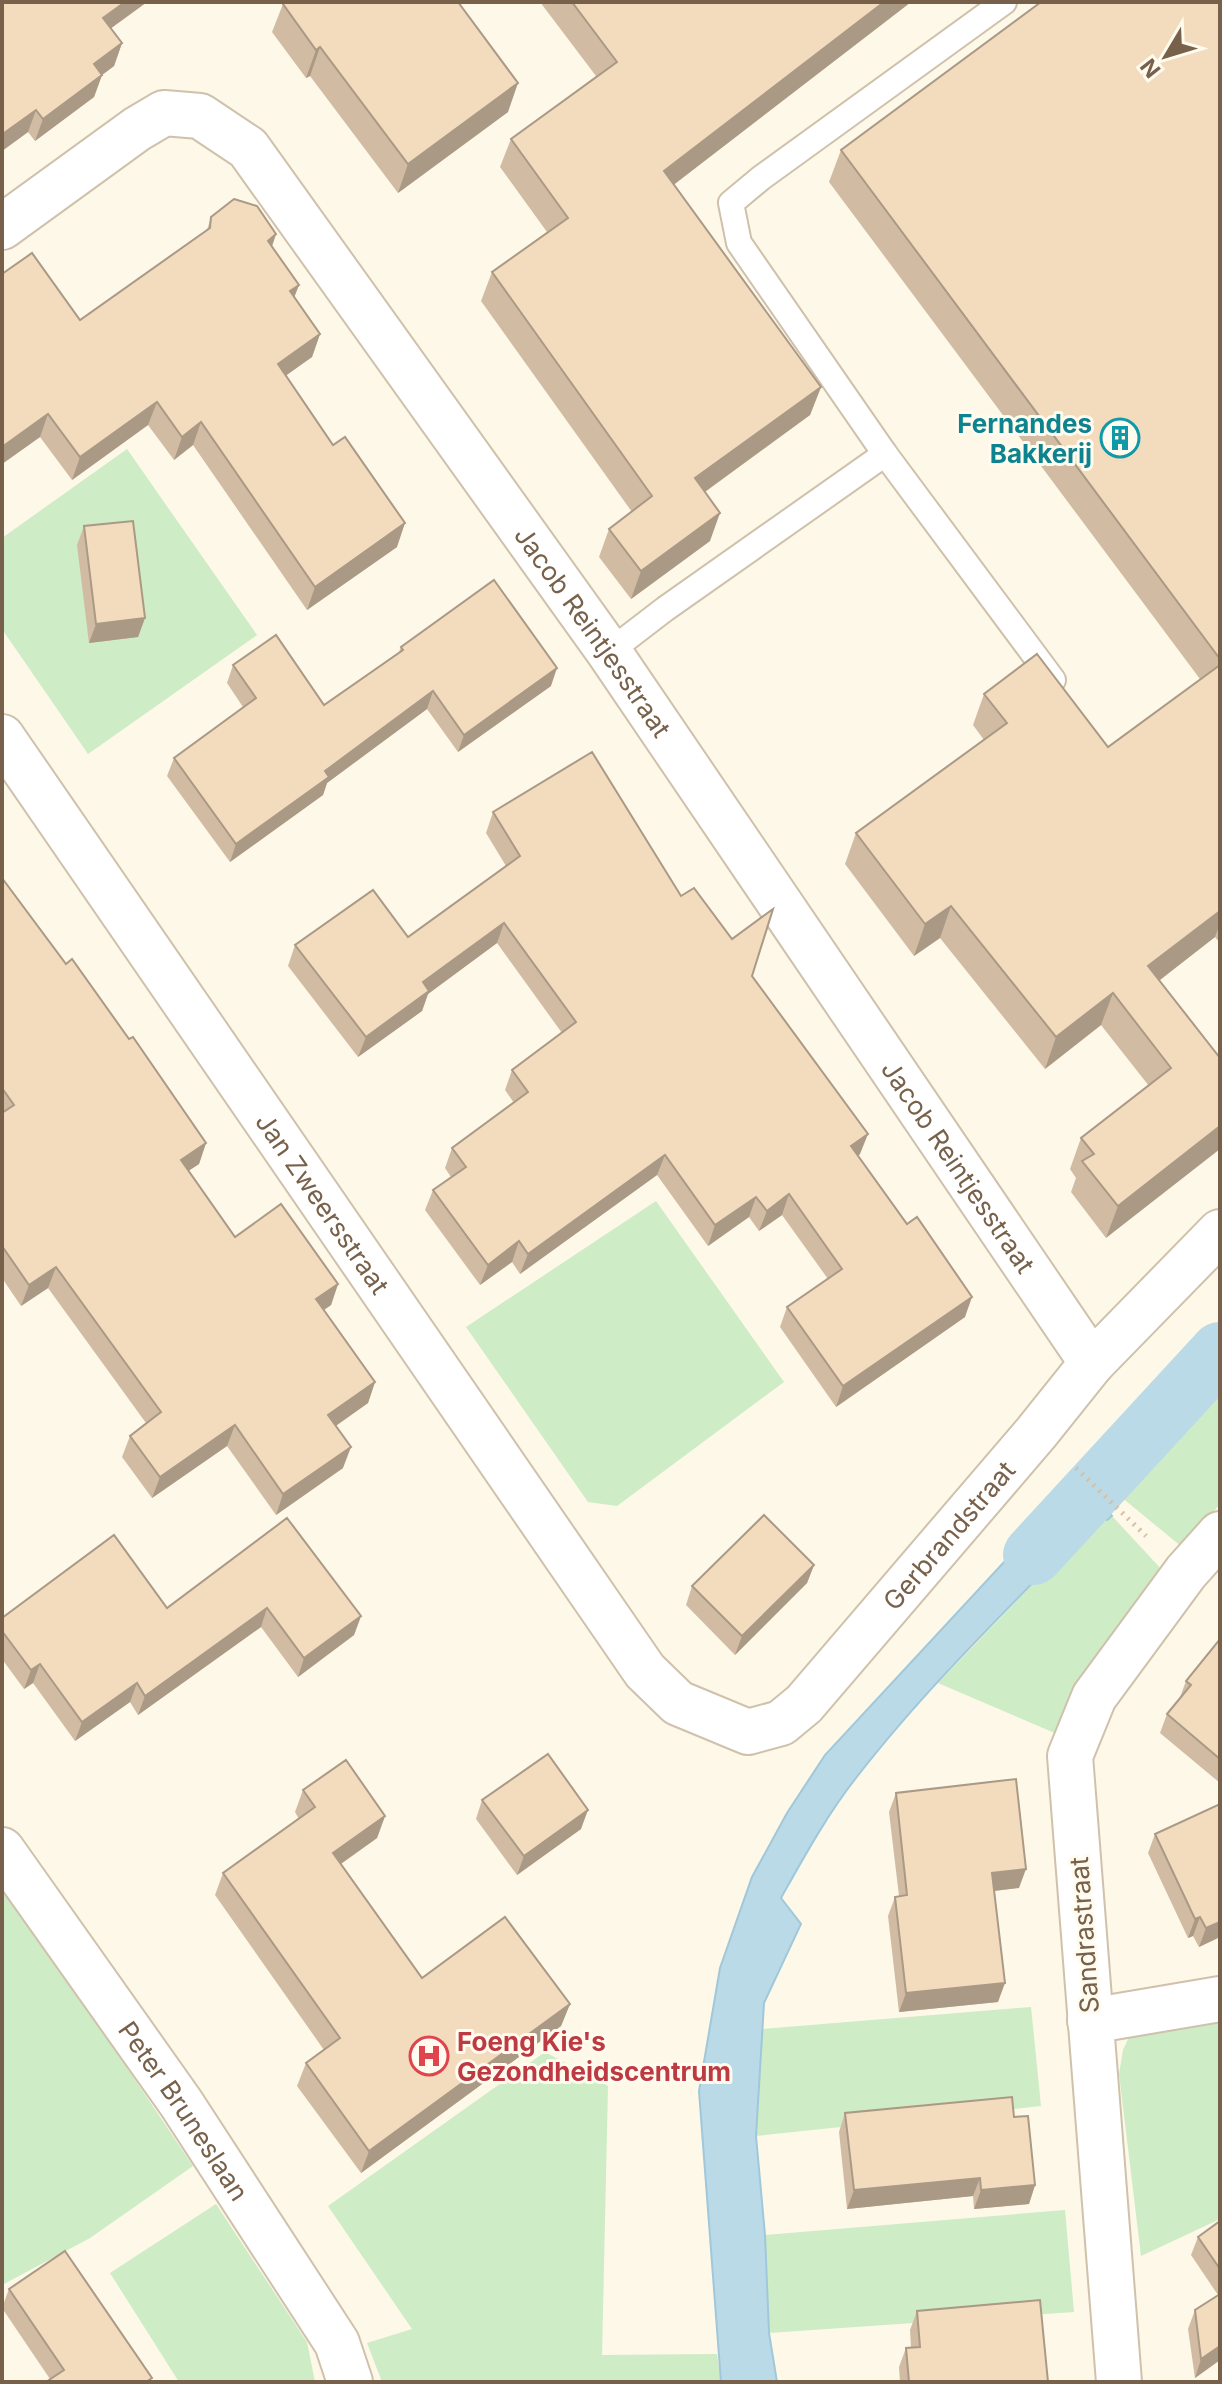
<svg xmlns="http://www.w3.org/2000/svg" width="1222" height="2384" viewBox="0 0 1222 2384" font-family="Inter,sans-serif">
<rect width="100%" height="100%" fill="#fdf8e7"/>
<g fill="#ceecc5">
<path d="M127,449L257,635L88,754L2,629V538Z"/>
<path d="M656,1201L784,1382L617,1506L588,1502L466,1327Z"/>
<path d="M1220,1392V1504L1182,1547L1109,1487C1136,1487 1199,1413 1220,1392Z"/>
<path d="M1112,1516L1164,1572L1057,1734L938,1683L1097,1517L1106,1520Z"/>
<path d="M2,1887L62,1971L193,2166L90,2238L2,2285Z"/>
<path d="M1031,2007L1041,2106L756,2136L762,2029Z"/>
<path d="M1220,2020V2219L1141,2256L1119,2074L1123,2050L1130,2035Z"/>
<path d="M545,2052L608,2086L602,2355L717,2354L721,2382H382L367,2343L412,2329L328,2206Z"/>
<path d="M216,2204L307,2342L315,2382H179L110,2273Z"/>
<path d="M1065,2210L1074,2312L769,2333L765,2235Z"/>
</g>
<g fill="#badae8" stroke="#a0c8da" stroke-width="2">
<path d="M1220,1322V1392C1199,1413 1136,1488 1109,1487L1095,1471L1097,1462Z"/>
<path d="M1073,1476L1112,1516L1107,1520L1097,1517C1015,1602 928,1685 856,1778C827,1815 804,1857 781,1898L801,1924L764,2003L756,2136L765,2235L769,2333L777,2382H721L699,2091L720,1968L752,1877L787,1813L825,1755L1069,1492L1064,1483Z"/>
</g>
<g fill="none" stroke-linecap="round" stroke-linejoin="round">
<path stroke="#badae8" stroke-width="60" d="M1033,1555L1220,1352"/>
<g stroke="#cfc1ac" stroke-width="28">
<g id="service">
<path d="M1004,2L761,178L731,203L739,243L885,454L1053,680"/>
<path d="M609,652L665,609L885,454"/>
</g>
</g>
<g stroke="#cfc1ac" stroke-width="48">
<g id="minor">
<path id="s1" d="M2,227L137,129L164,113L200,116L248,148L609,652L1092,1363"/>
<path id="s2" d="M2,737L645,1671L678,1703L748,1732L781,1723L804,1704L1036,1433L1092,1363L1220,1232"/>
<path id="s3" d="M2,1850L181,2103L337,2343L350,2382"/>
<path d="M1090,2021L1220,1999"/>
<path d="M1119,2382L1070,1756L1094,1697L1186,1572L1220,1534"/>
</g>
</g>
<path stroke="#d9bfa0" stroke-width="5" stroke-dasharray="2 6" stroke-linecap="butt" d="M1076,1468L1146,1536"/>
<use href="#service" stroke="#fff" stroke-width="24"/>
<use href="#minor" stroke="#fff" stroke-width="44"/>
</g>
<g fill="#d1bca3">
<path d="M2,2H147L111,28L122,43L114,66L102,75L94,97L35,141L28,132L2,151Z"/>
<path d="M540,2H911L674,184L821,387L810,415L705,492L710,541L631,599L599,557L609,529L632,512L481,301L492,272L547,232L500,167L511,139L596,76Z"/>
<path d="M1220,2V943L1215,937L1159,980L1220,1058L1106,1238L1071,1192L1076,1178L1070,1169L1081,1138L1149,1086L1101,1025L1045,1069L940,938L914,956L845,864L856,833L984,740L973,725L984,694L1108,747L1200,679L829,182L841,150Z"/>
<path d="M283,4L508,112L398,193L310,76L306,78L272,32Z"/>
<path d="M211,217L276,234L272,246L299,285L294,297L320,334L312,357L286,375L397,547L307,610L193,445L174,460L148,425L72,480L40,437L2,464V274L80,320L207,230Z"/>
<path d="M84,526L145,618L138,637L89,643L77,545Z"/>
<path d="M401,647L551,686L458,752L427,709L327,783L323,795L230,862L167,776L174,758L243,707L227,683L233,665L324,705L399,652Z"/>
<path d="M493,812L681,896L752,976L860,1154L858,1156L965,1317L836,1407L780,1327L787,1307L828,1279L782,1215L759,1231L749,1217L708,1246L657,1175L520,1274L512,1262L480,1285L425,1210L433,1190L451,1177L445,1168L452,1148L514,1103L505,1090L512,1070L562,1033L497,943L428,994L422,1011L358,1057L288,966L295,945L408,937L506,866L486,833Z"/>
<path d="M2,878L66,964L129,1039L206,1143L199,1164L188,1171L235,1237L338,1284L331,1305L324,1310L375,1382L368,1403L336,1426L343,1468L276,1515L227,1446L152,1498L122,1457L130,1436L146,1423L48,1288L21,1306L2,1278Z"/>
<path d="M287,1518L361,1616L354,1635L298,1677L261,1627L138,1715L130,1702L75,1741L33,1683L24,1689L2,1659V1618L167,1608Z"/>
<path d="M814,1565L807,1583L735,1655L686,1605L692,1586Z"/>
<path d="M1220,1639V1783L1160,1733L1167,1714L1179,1700L1186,1681Z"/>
<path d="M303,1790L385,1816L377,1838L341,1864L422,1978L570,2004L561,2026L361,2173L297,2086L306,2063L324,2050L215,1895L223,1873L299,1819L295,1812Z"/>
<path d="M896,1793L1019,1888L994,1891L998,2002L899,2012L888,1916L895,1897L899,1896L889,1812Z"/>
<path d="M482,1800L581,1829L517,1875L476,1819Z"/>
<path d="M1155,1834L1220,1937L1199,1947L1193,1936L1188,1938L1148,1853Z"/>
<path d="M845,2113L1014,2117L1035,2185L1029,2204L974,2209L973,2196L847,2209L839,2132Z"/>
<path d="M1220,2221V2360L1195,2378L1188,2329L1195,2310L1218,2295L1191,2255L1198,2237Z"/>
<path d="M9,2289L150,2382L50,2379L2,2308Z"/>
<path d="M917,2311L1048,2382H900L899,2367L906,2348H911L910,2330Z"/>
</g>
<g fill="#aa9985">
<path d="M125,2H147L95,40L103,18Z"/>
<path d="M884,2H911L654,200L664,171Z"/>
<path d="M122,43L114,66L86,87L94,64Z"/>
<path d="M320,47L310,76L306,78L316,50Z"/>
<path d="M102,75L94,97L35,141L43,119Z"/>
<path d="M518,83L508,112L398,193L408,164Z"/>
<path d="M36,110L28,132L2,151V140L4,133Z"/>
<path d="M276,234L268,258V241Z"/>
<path d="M299,285L290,308V291Z"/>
<path d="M320,334L312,357L270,387L278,364Z"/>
<path d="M821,387L810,415L684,507L695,478Z"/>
<path d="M157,402L148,425L72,480L80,457Z"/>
<path d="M48,414L40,437L2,464V447Z"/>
<path d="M201,422L193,445L174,460L182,437Z"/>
<path d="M720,513L710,541L631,599L641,571Z"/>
<path d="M405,523L397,547L307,610L315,587Z"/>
<path d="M145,618L138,637L89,643L96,624Z"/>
<path d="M557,668L551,686L458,752L464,735Z"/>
<path d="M433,691L427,709L327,783L323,795L230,862L236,844L325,771Z"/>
<path d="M951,906L940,938L914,956L925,924Z"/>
<path d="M1220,911V924L1215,937L1137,998L1148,966Z"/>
<path d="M504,923L497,943L428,994L422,1011L358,1057L366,1037L423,982Z"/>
<path d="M1113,993L1101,1025L1045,1069L1056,1037Z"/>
<path d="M1220,1116V1149L1106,1238L1118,1206Z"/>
<path d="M868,1134L860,1154L843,1166L851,1146Z"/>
<path d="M206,1143L199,1164L173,1181L181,1160Z"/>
<path d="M665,1155L657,1175L520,1274L528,1254Z"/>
<path d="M789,1194L782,1215L759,1231L767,1211Z"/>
<path d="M756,1197L749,1217L708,1246L715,1225Z"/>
<path d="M519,1241L512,1262L480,1285L488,1265Z"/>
<path d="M56,1267L48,1288L21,1306L29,1285Z"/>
<path d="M338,1284L331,1305L309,1320L316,1299Z"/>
<path d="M972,1297L965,1317L836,1407L843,1386Z"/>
<path d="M375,1382L368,1403L321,1436L328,1415Z"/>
<path d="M235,1425L227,1446L152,1498L160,1477Z"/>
<path d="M351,1447L343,1468L276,1515L283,1494Z"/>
<path d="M814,1565L807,1583L735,1655L742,1636Z"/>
<path d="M267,1608L261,1627L138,1715L145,1696Z"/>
<path d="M361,1616L354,1635L298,1677L304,1658Z"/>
<path d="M40,1664L33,1683L24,1689L31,1670Z"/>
<path d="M137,1683L130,1702L75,1741L82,1722Z"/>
<path d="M588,1810L581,1829L517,1875L524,1856Z"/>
<path d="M385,1816L377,1838L325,1875L333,1853Z"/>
<path d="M1026,1869L1019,1888L985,1892L992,1873Z"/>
<path d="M1200,1917L1193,1936L1188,1938L1195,1919Z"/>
<path d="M1220,1922V1937L1199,1947L1206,1928Z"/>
<path d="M1005,1983L998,2002L899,2012L906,1993Z"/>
<path d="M570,2004L561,2026L361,2173L369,2151Z"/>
<path d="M980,2178L973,2196L847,2209L854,2190Z"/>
<path d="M1035,2185L1029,2204L974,2209L981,2190Z"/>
<path d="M1220,2346V2360L1195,2378L1201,2359Z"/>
</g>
<g fill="#f3dbbe" stroke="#aa9985" stroke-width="2">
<path d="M2,2H125L103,18L122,43L94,64L102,75L43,119L36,110L4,133L2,130Z"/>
<path d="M285,2H458L518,83L408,164L320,47L316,50L283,4Z"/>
<path d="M572,2H884L664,171L821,387L695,478L720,513L641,571L609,529L652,496L492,272L568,218L511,139L617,62Z"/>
<path d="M1041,2H1220V659L841,150Z"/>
<path d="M234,199L257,206L276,234L268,241L299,285L290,291L320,334L278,364L333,445L345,437L405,523L315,587L201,422L182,437L157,402L80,457L48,414L2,447V274L32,253L80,320L210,228L211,217Z"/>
<path d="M133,521L145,618L96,624L84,526Z"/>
<path d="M494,580L557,668L464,735L433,691L325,771L329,777L236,844L174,758L256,698L233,665L276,635L324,705L403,650L401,647Z"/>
<path d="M1037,654L1108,747L1220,665V911L1148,966L1220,1058V1126L1118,1206L1082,1161L1094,1154L1081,1138L1171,1068L1113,993L1056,1037L951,906L925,924L856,833L1007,723L984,694Z"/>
<path d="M592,752L681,896L694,888L732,939L773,909L752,976L868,1134L851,1146L907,1224L917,1217L972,1297L843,1386L787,1307L842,1269L789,1194L767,1211L756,1197L715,1225L665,1155L528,1254L519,1241L488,1265L433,1190L466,1167L452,1148L528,1092L512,1070L576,1022L504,923L423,982L429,991L366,1037L295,945L373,890L408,937L520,856L493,812Z"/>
<path d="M2,878L66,964L72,959L129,1039L133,1037L206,1143L181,1160L235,1237L281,1204L338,1284L316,1299L375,1382L328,1415L351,1447L283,1494L235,1425L160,1477L130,1436L161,1412L56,1267L29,1285L2,1246V1113L14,1105L2,1088Z"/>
<path d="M764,1515L814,1565L742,1636L692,1586Z"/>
<path d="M287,1518L361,1616L304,1658L267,1608L145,1696L137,1683L82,1722L40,1664L31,1670L2,1631V1618L114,1535L167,1608Z"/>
<path d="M1220,1639V1759L1167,1714L1191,1685L1186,1681Z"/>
<path d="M548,1754L588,1810L524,1856L482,1800Z"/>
<path d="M346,1760L385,1816L333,1853L422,1978L505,1917L570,2004L369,2151L306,2063L340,2038L223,1873L315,1807L303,1790Z"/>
<path d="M1016,1779L1026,1869L992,1873L1005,1983L906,1993L895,1897L907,1895L896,1793Z"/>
<path d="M1220,1804V1922L1206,1928L1200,1917L1195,1919L1155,1834Z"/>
<path d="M1012,2097L1014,2117L1028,2116L1035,2185L981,2190L980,2178L854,2190L845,2113Z"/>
<path d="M1220,2221V2269L1198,2237Z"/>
<path d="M65,2251L152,2378L146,2382H46L64,2370L9,2289Z"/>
<path d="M1220,2294V2346L1201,2359L1195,2310Z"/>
<path d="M1040,2300L1048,2382H909L906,2348L920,2347L917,2311Z"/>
</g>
<defs>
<g id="building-ring" transform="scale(2)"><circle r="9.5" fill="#fffbee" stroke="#0f9aa8" stroke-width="1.5"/><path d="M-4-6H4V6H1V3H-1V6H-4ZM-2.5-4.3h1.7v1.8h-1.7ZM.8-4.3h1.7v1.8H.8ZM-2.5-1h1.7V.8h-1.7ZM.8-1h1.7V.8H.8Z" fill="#0f9aa8"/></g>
<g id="hospital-ring" transform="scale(2)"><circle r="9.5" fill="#fffbee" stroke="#e0444e" stroke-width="1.5"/><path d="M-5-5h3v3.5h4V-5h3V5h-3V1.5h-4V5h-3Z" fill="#e0444e"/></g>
</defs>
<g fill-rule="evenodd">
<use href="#building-ring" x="1120" y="438"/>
<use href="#hospital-ring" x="429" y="2056"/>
</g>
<g text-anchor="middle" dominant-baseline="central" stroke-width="6" stroke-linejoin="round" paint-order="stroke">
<g font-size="26" font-weight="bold" fill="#0d838f" stroke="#fffbee" text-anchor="end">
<text x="1092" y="423">Fernandes<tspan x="1092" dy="30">Bakkerij</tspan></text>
</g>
<g font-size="26" fill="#78614a" stroke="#fffbee">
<text stroke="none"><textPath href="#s1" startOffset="886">Jacob Reintjesstraat</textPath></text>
<text stroke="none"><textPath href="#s1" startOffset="1534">Jacob Reintjesstraat</textPath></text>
<text stroke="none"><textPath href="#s2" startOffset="566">Jan Zweersstraat</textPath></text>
<text stroke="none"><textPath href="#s2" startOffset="1542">Gerbrandstraat</textPath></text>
<text transform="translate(1084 1935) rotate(-94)">Sandrastraat</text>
<text stroke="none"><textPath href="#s3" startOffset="318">Peter Bruneslaan</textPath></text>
</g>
<g font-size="26" font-weight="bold" fill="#be3a42" stroke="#fffbee" text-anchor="start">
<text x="457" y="2041">Foeng Kie's<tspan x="457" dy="30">Gezondheidscentrum</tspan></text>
</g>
</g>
<rect width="1222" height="2384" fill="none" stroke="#78614a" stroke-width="8"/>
<g transform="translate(1166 56) rotate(232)" stroke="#fffbee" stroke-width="6" paint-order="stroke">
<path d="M0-6L14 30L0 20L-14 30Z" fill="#78614a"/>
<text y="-12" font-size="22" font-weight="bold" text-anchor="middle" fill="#78614a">N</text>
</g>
</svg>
